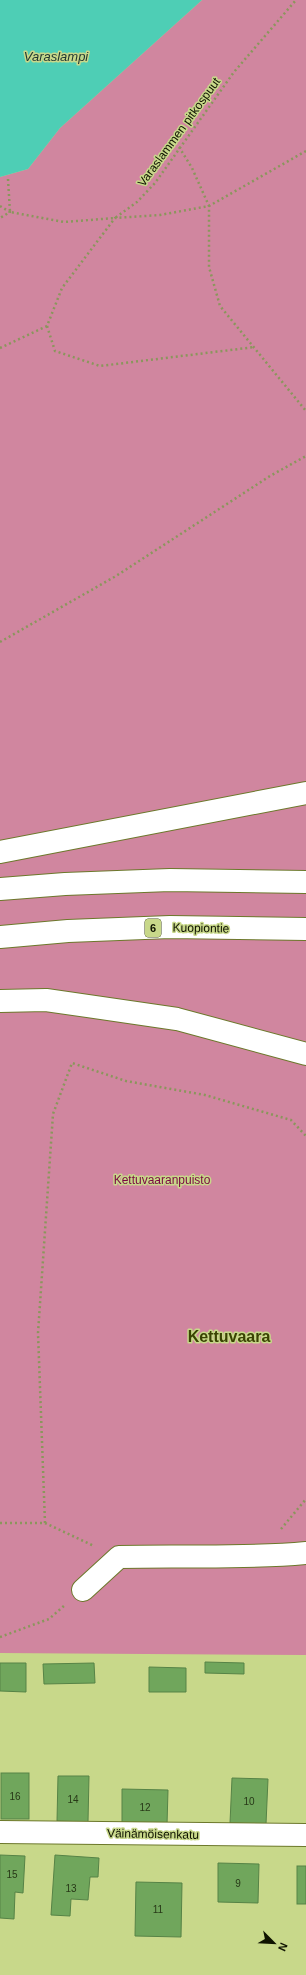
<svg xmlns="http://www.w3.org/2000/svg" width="306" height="1975" viewBox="0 0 306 1975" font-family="Arial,sans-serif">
<rect width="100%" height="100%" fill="#c8d88a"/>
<path fill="#d0869f" d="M202,0H306V1655L0,1653V177L28,169L60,128Z"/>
<path fill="#4eceb5" d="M0,0H202L60,128L28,169L0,177Z"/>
<g fill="#70a65c" stroke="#568346">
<path d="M205,1662L244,1663V1674L205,1673Z"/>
<path d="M0,1663H26V1692L0,1691Z"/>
<path d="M94,1663L95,1683L44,1684L43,1664Z"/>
<path d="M149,1667L186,1668V1692H149Z"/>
<rect x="1" y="1773" width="28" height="46"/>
<path d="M58,1776H89L88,1822L57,1821Z"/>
<path d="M232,1778L268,1779L266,1824L230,1823Z"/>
<path d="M122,1789L168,1790L167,1825L122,1824Z"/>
<path d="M0,1855L25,1856L23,1893L15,1892L14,1919L0,1918Z"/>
<path d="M55,1855L99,1858L98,1877H90L88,1900L71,1899L70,1916L51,1915Z"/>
<path d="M218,1863L259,1864L258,1903L218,1902Z"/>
<rect x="297" y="1866" width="9" height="38"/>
<path d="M136,1882L182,1883L181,1937L135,1936Z"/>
</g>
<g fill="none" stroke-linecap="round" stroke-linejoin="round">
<g stroke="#6c782b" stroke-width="24">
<g id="minor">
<path d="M83,1590L119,1557C181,1555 244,1559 306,1553"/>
<path d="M0,1832L306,1835"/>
</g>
</g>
<g stroke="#6c782b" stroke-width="24">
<g id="highway">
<path d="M0,852L306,793"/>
<path d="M0,889L65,884L170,880L306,882"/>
<path d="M0,937L68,931L170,927L306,929"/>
<path d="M0,1001L46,1000L177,1019L306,1054"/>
</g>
</g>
<g stroke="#8a965c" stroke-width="2.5" stroke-dasharray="2 3" stroke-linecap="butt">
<path d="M179,147L192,168L209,206V267L220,306L306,411"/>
<path d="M8,179L10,212L64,222L115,218L137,202L155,183L234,72L296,0"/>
<path d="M0,206L10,212L0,218"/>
<path d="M47,326L55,351L100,366L255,347"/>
<path d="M0,348L47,326L62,288L115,218L160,215L209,206L306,151"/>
<path d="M0,642L116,576L270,476L306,456"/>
<path d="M0,1523H45L94,1546"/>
<path d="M45,1523L38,1333L53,1114L72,1063L126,1081L205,1095L291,1120L306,1136"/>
<path d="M281,1529L306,1499"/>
<path d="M0,1637L49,1619L65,1605"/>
</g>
<use href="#minor" stroke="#fff" stroke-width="22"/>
<use href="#highway" stroke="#fff" stroke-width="22"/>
</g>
<g text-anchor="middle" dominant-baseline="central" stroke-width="3" stroke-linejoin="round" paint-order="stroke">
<g font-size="10" fill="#273817">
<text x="15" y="1796">16</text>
<text x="73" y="1799">14</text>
<text x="249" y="1801">10</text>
<text x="145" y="1807">12</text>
<text x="12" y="1874">15</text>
<text x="238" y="1883">9</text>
<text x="71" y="1888">13</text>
<text x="158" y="1909">11</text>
</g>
<rect fill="#c8d88a" stroke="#464e29" stroke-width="1" x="145" y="919" width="16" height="18" rx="3"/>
<g font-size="11" font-weight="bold" fill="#0f1300">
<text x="153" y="928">6</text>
</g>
<g font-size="12" fill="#0f1300" stroke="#c8d88a">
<text transform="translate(179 132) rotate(-54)">Varaslammen pitkospuut</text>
<text transform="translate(201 928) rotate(1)">Kuopiontie</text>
<text transform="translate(153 1834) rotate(1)">Väinämöisenkatu</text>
</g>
<g font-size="12" fill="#790742" stroke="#c8d88a">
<text x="162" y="1180">Kettuvaaranpuisto</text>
</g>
<g font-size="13" font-style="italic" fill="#1f3530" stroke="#c8d88a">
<text x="56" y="56">Varaslampi</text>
</g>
<g font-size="16" font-weight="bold" fill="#3a4303" stroke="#c8d88a">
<text x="229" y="1336">Kettuvaara</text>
</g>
</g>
<g transform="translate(274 1943) rotate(114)" stroke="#c8d88a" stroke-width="3" paint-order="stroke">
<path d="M0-3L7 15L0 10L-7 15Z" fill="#0f1300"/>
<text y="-6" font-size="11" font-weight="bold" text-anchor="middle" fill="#0f1300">N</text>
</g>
</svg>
